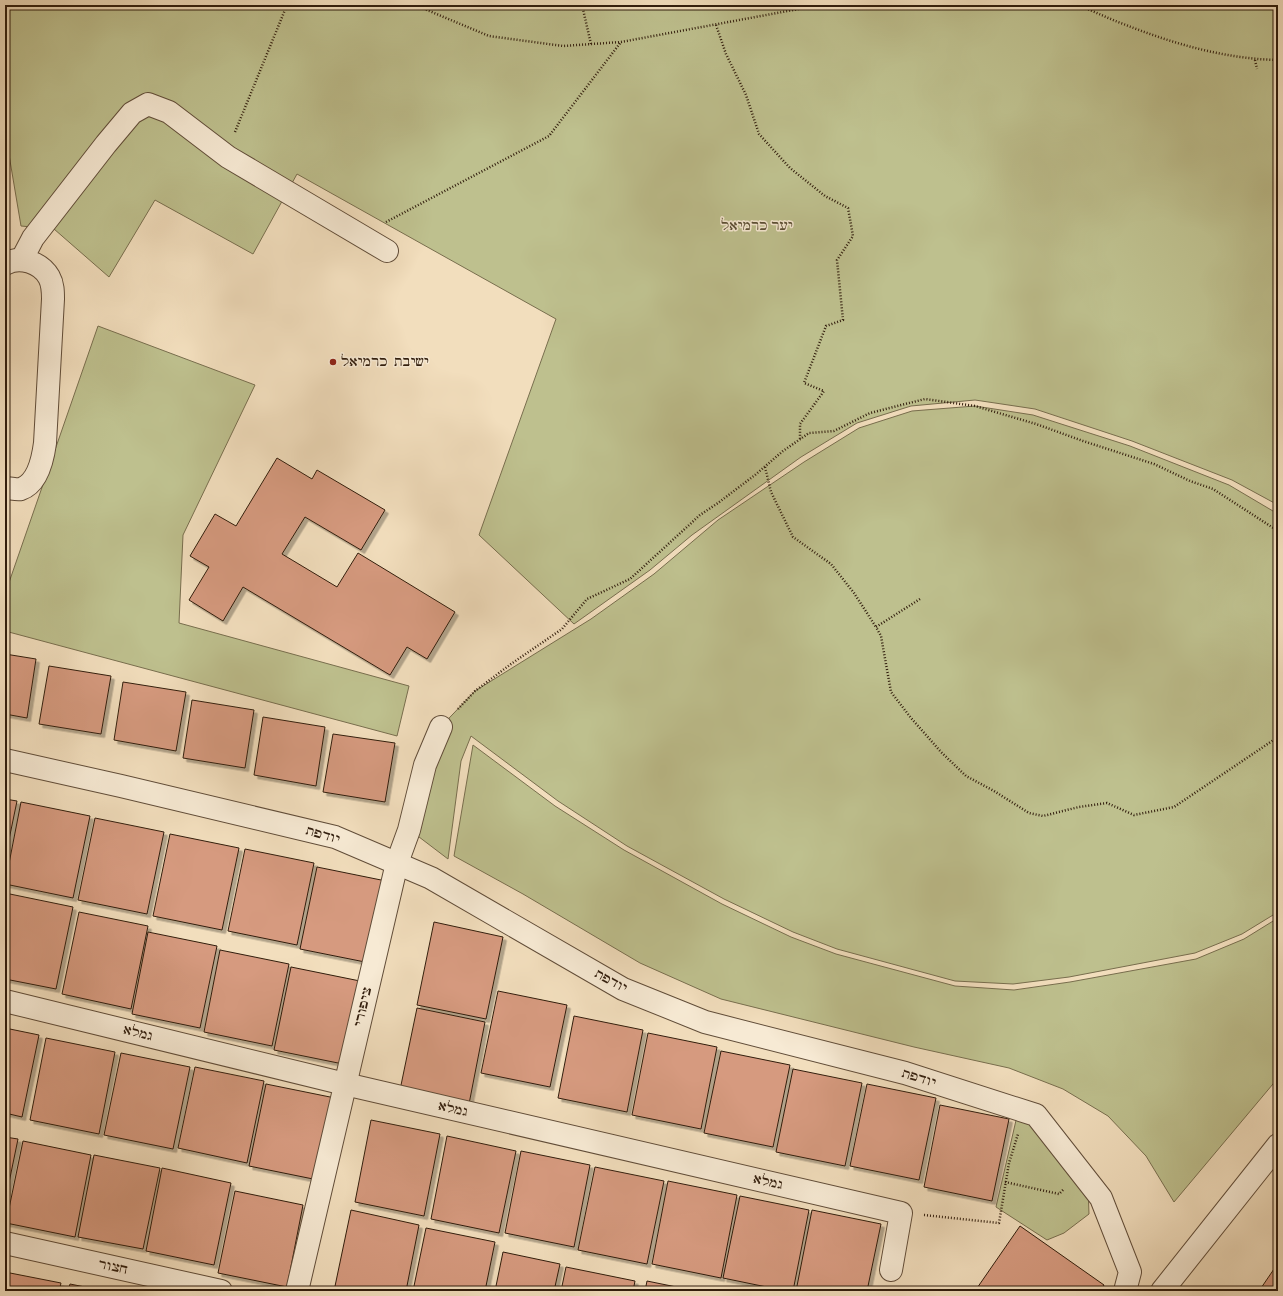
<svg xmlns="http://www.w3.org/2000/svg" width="1283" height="1296" viewBox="0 0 1283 1296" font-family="Cardo,'Frank Ruhl Libre',serif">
<defs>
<filter id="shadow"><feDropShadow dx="3.5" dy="3.5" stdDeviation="0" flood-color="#0004"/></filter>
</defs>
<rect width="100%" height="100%" fill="#f2debd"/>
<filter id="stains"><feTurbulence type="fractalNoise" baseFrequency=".005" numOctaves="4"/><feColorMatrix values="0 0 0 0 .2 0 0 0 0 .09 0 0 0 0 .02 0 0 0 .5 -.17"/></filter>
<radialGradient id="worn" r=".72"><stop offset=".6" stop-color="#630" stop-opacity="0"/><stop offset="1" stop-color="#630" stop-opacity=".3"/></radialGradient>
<g fill="#bec08e" stroke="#786e4e">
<path d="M5,5H1278V505L1232,480L1132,441L1035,409L975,400L911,406L857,423L801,457L692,535L650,570L574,624L479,535L556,319L297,174L253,254L155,200L109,277L54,229L21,226L5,131Z"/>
<path d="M98,326L255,385L183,535L179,623L409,686L397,736L5,631V594Z"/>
<path d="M975,406L1033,415L1130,446L1229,485L1278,514V912L1242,934L1195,953L1069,977L1013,984L955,981L837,949L793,932L724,899L627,846L558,801L471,736L461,761L448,859L402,824L431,737L475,691L591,619L654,574L718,520L804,462L859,428L912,411Z"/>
<path d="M473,745L555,806L624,850L722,904L791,937L836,954L955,986L1014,990L1070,982L1196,959L1244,939L1278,918V1078L1174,1202L1146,1156L1108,1116L1063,1089L1009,1068L914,1047L721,999L640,963L523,894L454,856Z"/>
<path d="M1017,1116L1043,1124L1088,1186L1089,1214L1064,1233L1047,1240L996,1207Z"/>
</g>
<g fill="#d69a7f" stroke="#311d0d" filter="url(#shadow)">
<path d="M277,458L312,479L317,470L385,510L361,550L305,517L282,554L337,587L358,553L455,612L427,659L407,647L390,675L243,587L223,621L189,600L209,567L190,556L215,514L236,526Z"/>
<path d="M5,654L36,659L27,718L5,714Z"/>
<path d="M49,666L111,676L101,734L39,724Z"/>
<path d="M123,682L186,692L176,751L114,740Z"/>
<path d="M192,700L254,710L245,768L183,758Z"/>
<path d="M263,717L325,727L316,786L254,775Z"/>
<path d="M333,734L395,743L385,802L323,792Z"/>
<path d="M5,799L17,801L5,859Z"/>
<path d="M21,802L90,816L73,898L5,884Z"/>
<path d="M95,818L164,832L147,914L78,900Z"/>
<path d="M170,834L239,848L222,930L153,916Z"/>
<path d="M245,849L314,863L297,945L228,931Z"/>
<path d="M317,867L386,881L370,963L300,949Z"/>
<path d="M5,893L73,907L56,989L5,979Z"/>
<path d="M79,912L148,926L131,1009L62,994Z"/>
<path d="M434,922L503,937L486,1019L417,1005Z"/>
<path d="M148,932L217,946L200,1028L132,1014Z"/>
<path d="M220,950L289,964L272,1046L204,1032Z"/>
<path d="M291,967L360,981L343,1064L274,1050Z"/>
<path d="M498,991L567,1005L550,1087L481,1073Z"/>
<path d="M417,1008L485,1022L469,1104L400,1090Z"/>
<path d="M574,1016L643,1030L627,1112L558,1098Z"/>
<path d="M5,1028L39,1035L22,1117L5,1113Z"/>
<path d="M648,1033L717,1047L701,1129L632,1115Z"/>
<path d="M46,1038L115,1052L99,1134L30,1120Z"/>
<path d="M721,1051L790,1065L773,1147L704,1133Z"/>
<path d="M121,1053L190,1067L173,1149L104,1135Z"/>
<path d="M195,1067L264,1081L247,1163L178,1148Z"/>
<path d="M793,1069L862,1083L845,1166L776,1152Z"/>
<path d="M266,1084L335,1098L318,1180L249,1166Z"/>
<path d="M867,1084L936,1098L919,1180L850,1166Z"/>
<path d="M940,1105L1009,1119L992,1201L924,1187Z"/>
<path d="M371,1120L440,1134L424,1216L355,1202Z"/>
<path d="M447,1136L516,1151L499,1233L431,1219Z"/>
<path d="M5,1137L18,1139L5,1202Z"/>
<path d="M23,1141L91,1155L75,1237L6,1223Z"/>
<path d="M521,1151L590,1165L574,1247L505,1233Z"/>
<path d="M94,1155L160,1168L143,1249L78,1237Z"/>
<path d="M595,1167L664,1181L647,1264L578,1250Z"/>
<path d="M162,1168L231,1183L214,1265L146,1251Z"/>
<path d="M668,1181L737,1195L721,1278L652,1264Z"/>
<path d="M235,1191L303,1205L287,1287L218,1273Z"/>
<path d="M740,1196L809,1210L793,1291H786L723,1278Z"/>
<path d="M351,1210L419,1225L406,1291H334Z"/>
<path d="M812,1210L881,1224L867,1291H796Z"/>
<path d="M1020,1226L1104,1285L1100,1291H975Z"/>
<path d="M426,1228L495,1242L485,1291H413Z"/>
<path d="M503,1252L560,1264L554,1291H495Z"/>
<path d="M566,1267L635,1281L633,1291H561Z"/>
<path d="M1274,1269L1278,1271V1291H1259Z"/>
<path d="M5,1272L61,1283L59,1291H5Z"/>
<path d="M647,1281L696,1291H645Z"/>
<path d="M70,1284L105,1291H68Z"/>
</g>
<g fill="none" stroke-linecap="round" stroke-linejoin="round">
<g stroke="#614d39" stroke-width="24">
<g id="minor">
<path d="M22,259L33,238L106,144L132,113L148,104L169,112L228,157L387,251"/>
<path d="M5,264C20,255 41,263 49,277C53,284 53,292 53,299L45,443C43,458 38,483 21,489C17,490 10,488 5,488"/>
<path d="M5,760L121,786L335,837L431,878L623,989L705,1022L905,1073L1036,1115L1101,1198L1130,1272L1125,1291"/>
<path d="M5,1001L345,1084L901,1213L891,1270"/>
<path d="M5,1243L221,1291"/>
<path d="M297,1291L397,863L409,830L425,765L441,727"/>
<path d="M1162,1291L1278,1145"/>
</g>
</g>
<g stroke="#311d0d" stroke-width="2.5" stroke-dasharray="1 2" stroke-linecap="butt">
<path d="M415,5L489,36L563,46L621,42L820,5"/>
<path d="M582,5L591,44"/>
<path d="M1077,5C1094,11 1109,19 1126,25C1174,44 1226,59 1278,60"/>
<path d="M716,25L726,54L746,95L759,134L790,168L825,196L848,208L853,236L837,260L843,320L826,326L804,383L824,391L800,424V439"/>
<path d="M1255,60L1257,69"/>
<path d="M235,132L287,5"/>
<path d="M386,222L549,136L621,42"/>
<path d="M5,227L10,230"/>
<path d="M765,467L771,492L793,537L831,564L854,593L876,627"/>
<path d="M920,599L876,627L881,636L891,692L911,718L941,752L966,776L994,791L1029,813L1043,816L1079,807L1107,803L1134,815L1174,807L1278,737"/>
<path d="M458,709L475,691L511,664L562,629L587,599L630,579L700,515L718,503L755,475L783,451L809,433L834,431L870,413L925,399L975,406L1036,424L1083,441L1154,464L1190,481L1213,489L1278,531"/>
<path d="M1005,1182L1059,1194L1064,1189"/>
<path d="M924,1215L999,1223L1009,1163L1018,1134"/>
</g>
<use href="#minor" stroke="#f7ead4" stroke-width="22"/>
</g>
<circle fill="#8f2418" stroke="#f7ead4" stroke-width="1.5" cx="333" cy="362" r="4"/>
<g text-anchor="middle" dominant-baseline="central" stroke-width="3" stroke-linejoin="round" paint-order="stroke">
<g font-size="13" font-style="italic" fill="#5b4e34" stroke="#f7ead4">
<text x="757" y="226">יער כרמיאל</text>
</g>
<g font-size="13" fill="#311d0d" stroke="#f7ead4" text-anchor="start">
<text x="341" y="362">ישיבת כרמיאל</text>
</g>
<g font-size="13" fill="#311d0d" stroke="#f7ead4">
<text transform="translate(323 835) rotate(16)">יודפת</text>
<text transform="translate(611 981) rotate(28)">יודפת</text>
<text transform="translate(363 1007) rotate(-77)">ציפורי</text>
<text transform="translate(138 1033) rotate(14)">גמלא</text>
<text transform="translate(919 1078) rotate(17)">יודפת</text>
<text transform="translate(453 1109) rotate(13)">גמלא</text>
<text transform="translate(768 1182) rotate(13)">גמלא</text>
<text transform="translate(113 1267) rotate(12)">חצור</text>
</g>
</g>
<rect width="1283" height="1296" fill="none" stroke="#f2debd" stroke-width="20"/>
<rect x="6" y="6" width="1271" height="1284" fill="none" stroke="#311d0d" stroke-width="2"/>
<rect x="10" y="10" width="1263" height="1276" fill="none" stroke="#311d0d"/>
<rect width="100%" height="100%" filter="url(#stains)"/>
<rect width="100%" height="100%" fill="url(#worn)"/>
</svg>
